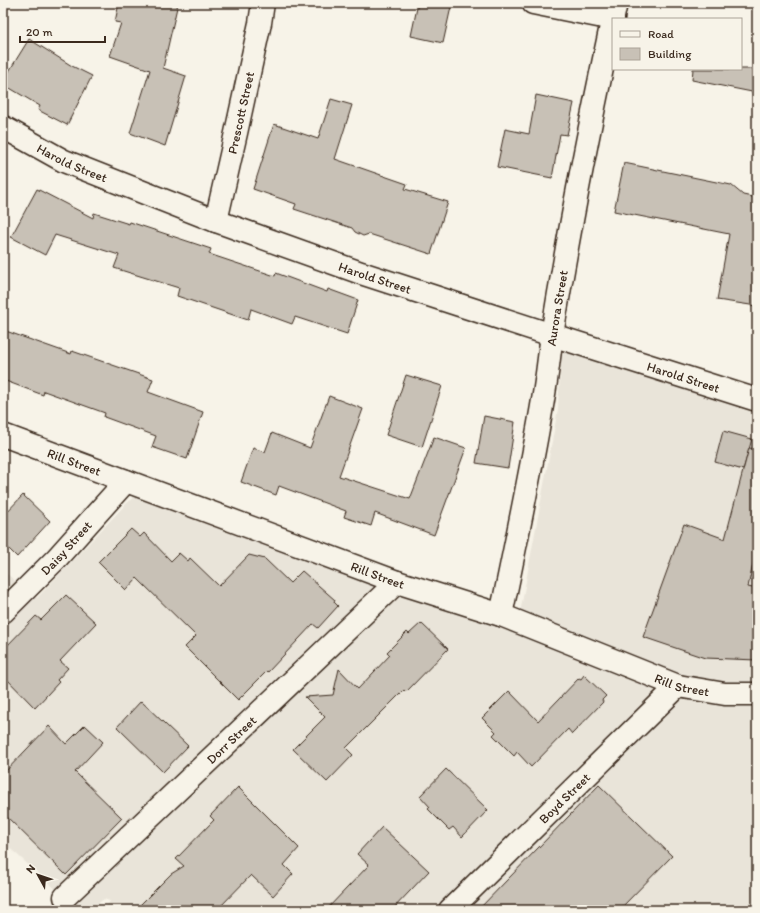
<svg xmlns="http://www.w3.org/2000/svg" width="760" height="913" viewBox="0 0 760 913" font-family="Itim,sans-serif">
<rect width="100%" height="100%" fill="#f7f3e8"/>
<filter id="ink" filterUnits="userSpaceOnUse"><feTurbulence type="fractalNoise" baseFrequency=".025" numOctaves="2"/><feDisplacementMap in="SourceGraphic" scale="8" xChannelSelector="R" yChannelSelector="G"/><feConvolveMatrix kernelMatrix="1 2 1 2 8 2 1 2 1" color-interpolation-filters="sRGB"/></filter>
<g filter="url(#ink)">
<path fill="#e9e4d9" d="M564,339L757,402V910H104L110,901L104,899L89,910H79L3,842V571L37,598L126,504L142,489L516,619L521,608L558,409L561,356Z"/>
<g fill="#c8c1b6" stroke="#3b2a1e">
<path d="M119,3H178L163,68L186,76L165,146L130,133L150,70L110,56L121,23L115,22Z"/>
<path d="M418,3H431L451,7L443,43L411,36Z"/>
<path d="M29,39L72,66L92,76L67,125L38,110L40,106L3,84V81Z"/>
<path d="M693,69H757V93L692,80Z"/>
<path d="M536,95L574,103L567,135L560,134L552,178L497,167L505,129L529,134Z"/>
<path d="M331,99L352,105L335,159L407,184L405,189L448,202L431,254L369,234L363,236L355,232L352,228L294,209L296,204L253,189L274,124L318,139Z"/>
<path d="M624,163L731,185L743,195L757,198V306L717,300L729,234L614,211Z"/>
<path d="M37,189L93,218L94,213L129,224L130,222L211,249L209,254L275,276L276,273L327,292L328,289L358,300L347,334L295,317L292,324L251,309L248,320L177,296L179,288L114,268L119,255L55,235L45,255L11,237Z"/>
<path d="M3,330L71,354L72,351L153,379L148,392L203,412L187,459L152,447L156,436L104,417L105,413L44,391L43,395L3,380Z"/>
<path d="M406,375L442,386L422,447L386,435Z"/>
<path d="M329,396L363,409L339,476L410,499L434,437L466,448L434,535L375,513L371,526L344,517L346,511L279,486L276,495L241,482L253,448L265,452L272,433L310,448Z"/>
<path d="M484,416L515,422L508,468L476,463Z"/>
<path d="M723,431L752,439L743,470L715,462Z"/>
<path d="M749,448L757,449V546L748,587L757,589V660L705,658L643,637L684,524L725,539Z"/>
<path d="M23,495L50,521L17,557L3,543V516Z"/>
<path d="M131,529L140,537L144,533L171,561L179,553L188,561L190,558L219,586L249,555L265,559L290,583L302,571L335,600L334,602L338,606L318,628L313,624L268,672L267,671L238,700L185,647L196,636L137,578L126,590L98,562Z"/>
<path d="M66,595L96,623L60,661L68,668L57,680L59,682L35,708L3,675V650L36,616L41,620Z"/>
<path d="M421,623L448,649L406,692L404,690L346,748L353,755L327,782L293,749L325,717L305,697L333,695L339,669L358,689L390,655L387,652L407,632L409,634Z"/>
<path d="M584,675L606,696L602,700L603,702L572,734L568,729L531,767L517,752L514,756L493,735L496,732L482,718L509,691L538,721L579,678L581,679Z"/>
<path d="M141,701L188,746L163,772L117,727Z"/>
<path d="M85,725L103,742L75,772L122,818L66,875L3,813V774L49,726L66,744Z"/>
<path d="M446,769L488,810L462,837L453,827L449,830L428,809L430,807L420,796Z"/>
<path d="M599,785L672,856L619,910H478Z"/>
<path d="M238,787L299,848L284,865L293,874L273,896L251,875L217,910H135L171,874L184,866L176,859L214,820L210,816Z"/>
<path d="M382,827L429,871L392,910H326L369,865L357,854Z"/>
</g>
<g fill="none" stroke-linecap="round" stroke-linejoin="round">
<g stroke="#3b2a1e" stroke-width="25">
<g id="minor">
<path d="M533,3L613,19"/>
<path id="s1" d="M3,127L64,161L216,221L361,273L552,335L757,400"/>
<path id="s2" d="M216,221L236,133L260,23L263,3"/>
<path id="s3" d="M3,435L397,582L501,615L678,686L725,694H757"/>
<path id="s4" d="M3,612L56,559L126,481"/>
<path id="s5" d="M501,615C516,543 531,472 543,400C547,378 549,356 552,335C570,224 592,113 616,3"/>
<path id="s6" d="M65,897L397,582"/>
<path id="s7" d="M450,910L678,686"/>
</g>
</g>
<use href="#minor" stroke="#f7f3e8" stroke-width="22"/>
</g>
</g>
<g text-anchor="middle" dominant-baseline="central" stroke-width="3.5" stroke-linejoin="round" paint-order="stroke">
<g font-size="13" fill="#3b2a1e" stroke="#f7f3e8">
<text stroke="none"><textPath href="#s2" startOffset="111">Prescott Street</textPath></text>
<text stroke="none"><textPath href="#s1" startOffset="78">Harold Street</textPath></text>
<text stroke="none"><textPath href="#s1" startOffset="402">Harold Street</textPath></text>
<text stroke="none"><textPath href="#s5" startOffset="312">Aurora Street</textPath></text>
<text stroke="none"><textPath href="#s1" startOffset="726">Harold Street</textPath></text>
<text stroke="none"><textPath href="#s3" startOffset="76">Rill Street</textPath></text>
<text stroke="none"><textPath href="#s4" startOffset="90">Daisy Street</textPath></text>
<text stroke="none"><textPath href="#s3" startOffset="400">Rill Street</textPath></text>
<text stroke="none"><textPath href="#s3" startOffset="724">Rill Street</textPath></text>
<text stroke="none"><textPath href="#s6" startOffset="229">Dorr Street</textPath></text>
<text stroke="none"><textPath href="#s7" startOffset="160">Boyd Street</textPath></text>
</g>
</g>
<rect width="760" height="913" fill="none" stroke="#f7f3e8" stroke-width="16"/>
<rect x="8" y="8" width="744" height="897" fill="none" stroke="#3b2a1e" stroke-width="1.5" filter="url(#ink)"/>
<rect x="612" y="18" width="130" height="52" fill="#f7f3e8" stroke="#aca397"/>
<rect x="620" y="31" width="20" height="6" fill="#f7f3e8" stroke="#aca397"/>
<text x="648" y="38" font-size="12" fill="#3b2a1e">Road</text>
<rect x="620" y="48" width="20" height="12" fill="#c8c1b6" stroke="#aca397"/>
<text x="648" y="58" font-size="12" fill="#3b2a1e">Building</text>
<g transform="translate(38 875) rotate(310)" stroke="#f7f3e8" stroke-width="3" paint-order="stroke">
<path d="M0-3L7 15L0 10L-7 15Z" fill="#3b2a1e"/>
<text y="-6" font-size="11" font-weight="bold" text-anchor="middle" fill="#3b2a1e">N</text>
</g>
<path d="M20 36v6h85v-6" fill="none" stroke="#3b2a1e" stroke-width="2"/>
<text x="26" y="36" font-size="12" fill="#3b2a1e" stroke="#f7f3e8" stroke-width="3" paint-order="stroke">20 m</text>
</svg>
